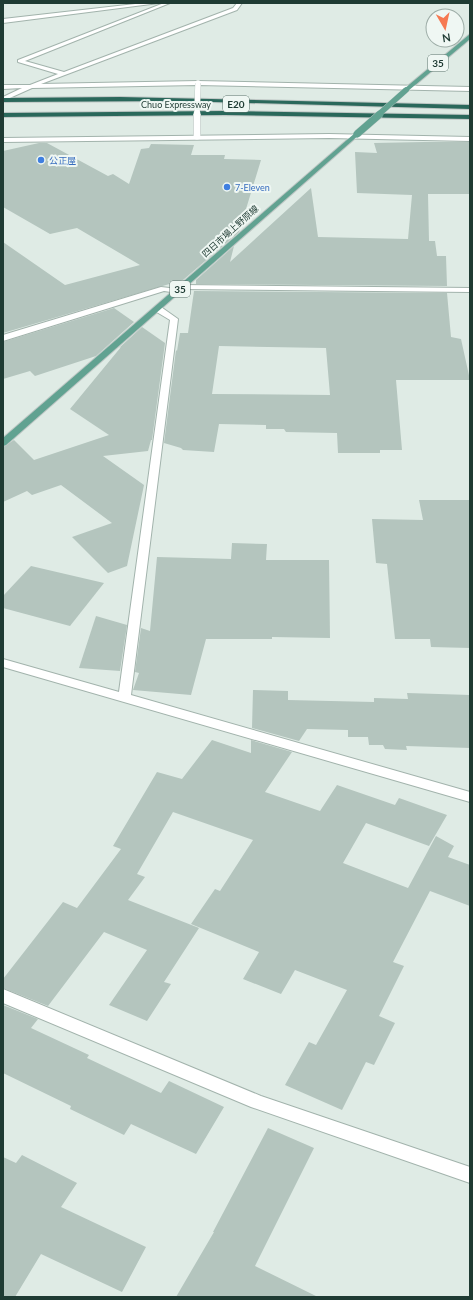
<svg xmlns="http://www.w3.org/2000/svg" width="473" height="1300" viewBox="0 0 473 1300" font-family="Lato,'Noto Sans JP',sans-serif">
<rect width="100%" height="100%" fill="#dfebe5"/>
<g fill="#b4c5be" fill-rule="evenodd">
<path d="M424,142H470V194H428L429,241H435L437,256H446L447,286L196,284V280L234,246L230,262L311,188L318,237L408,239L412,195L357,193L355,152L377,153L374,143Z"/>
<path d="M39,143H47L108,176L113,174L129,184L141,149L149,148L151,144L194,145L191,155H225L224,159L261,160L239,232L183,280L3,333V242L65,285L140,265L77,228L50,234L3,207V151Z"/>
<path d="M194,291L447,293L451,337L461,339L470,380H396L402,450H380V453H338L337,433L286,432L284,429H266V425L219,424L214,452L183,450L181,448L164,443L176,350L177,351L180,333H188ZM219,346L326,348L330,395L212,394Z"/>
<path d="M114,308L134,322L96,356L35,376L30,371L3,379V342Z"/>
<path d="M142,327L165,343L152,440H151L148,451L103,456L144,485L127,566L108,573L72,537L112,523L61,485L32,495L27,491L3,502V447L14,440L34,460L109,435L70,409L121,347L119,348Z"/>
<path d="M419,500H470V648L431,647L430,639H395L387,564L376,563L372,519L423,520Z"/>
<path d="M232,543L267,544L266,560H329L330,638L272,637V639H206L191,695L133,690L139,673L135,672L141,628L150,631L157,557L231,559Z"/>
<path d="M31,566L104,583L70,626L3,608V596Z"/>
<path d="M96,616L127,625L120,671L79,668Z"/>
<path d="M253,690L288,691V700L374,702V698L408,699L407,693L470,695V748L406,746L407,750L385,749L383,745H369L368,737H348V730L307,729L299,741L252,728Z"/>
<path d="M212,740L251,753V740L292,752L265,792L320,811L337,785L395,805L399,798L447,815L429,846L366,823L343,863L408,888L436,836L454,846L448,857L470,865V906L430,891L393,962L404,966L379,1016L395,1023L374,1065L366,1062L342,1110L285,1085L309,1042L316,1045L347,990L295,970L281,994L243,979L259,952L191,924L215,889L220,891L253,840L173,812L137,874L145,877L128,900L199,928L164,982L171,984L147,1021L109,1005L147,950L104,932L48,1006L3,988V979L63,902L77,908L121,849L113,846L157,772L182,779Z"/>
<path d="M3,1005L38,1019L31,1028L89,1055L87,1058L161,1093L169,1081L224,1107L196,1154L131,1124L124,1135L70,1109L71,1106L3,1073Z"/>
<path d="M268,1128L314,1148L255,1266L318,1297H176L214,1232H213Z"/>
<path d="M22,1155L77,1183L61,1207L146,1247L122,1292L41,1254L15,1297H3V1157L16,1163Z"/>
</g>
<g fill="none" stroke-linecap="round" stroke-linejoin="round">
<g stroke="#a2b3ac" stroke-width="2">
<g id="street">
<path d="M144,3H159L3,23V19Z"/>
<path d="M164,3H170L25,61L64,72L233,8L237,3H242L237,10L41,84L198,81L470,87V91L198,85L32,88L3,101V97L22,88L3,89V85H30L58,74L18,62V60Z"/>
<path d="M329,134L470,137V141L329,138L3,142V138Z"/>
<path d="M180,285L470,288V292L183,289L179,287Z"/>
<path d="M161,287L178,289L182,291L178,293L164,291L3,341V335Z"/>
<path d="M155,307H161L178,319L131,695L470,792V802L3,667V659L119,692L170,320L155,311Z"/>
<path d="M3,989L261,1096L470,1167V1183L251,1107L3,1003Z"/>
</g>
</g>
<g stroke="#c0c8c6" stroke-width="2">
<g id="primary">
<path d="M470,34V39L408,91H404V89Z"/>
<path d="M355,133L360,134L6,445L3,446V438Z"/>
</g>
</g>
<g stroke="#c0c8c6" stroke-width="2">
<g id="highway">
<path d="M120,97L470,105V109L178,101L3,102V98Z"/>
<path d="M225,111L470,115V119L225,115L3,117V113Z"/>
</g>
</g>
<use href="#street" fill="#fff" fill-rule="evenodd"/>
<use href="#primary" fill="#61a291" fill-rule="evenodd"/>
<use href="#highway" fill="#2a685b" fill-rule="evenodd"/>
<g stroke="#a2b3ac" stroke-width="6" stroke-linecap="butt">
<path id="street-bridge-far1" d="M197,115L198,83"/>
</g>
<g stroke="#a2b3ac" stroke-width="8" stroke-linecap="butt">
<path id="street-bridge" d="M197,136V114"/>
</g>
<g stroke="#c0c8c6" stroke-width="6" stroke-linecap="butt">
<path id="primary-bridge-far1" d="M378,115L406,90"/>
</g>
<g stroke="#c0c8c6" stroke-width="8" stroke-linecap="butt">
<path id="primary-bridge" d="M357,134L380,114"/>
</g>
<use href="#street-bridge-far1" stroke="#fff" stroke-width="5.5"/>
<use href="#street-bridge" stroke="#fff" stroke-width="7"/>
<use href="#primary-bridge-far1" stroke="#61a291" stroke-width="5.5"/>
<use href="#primary-bridge" stroke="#61a291" stroke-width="7"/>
</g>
<g fill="#3f7fe0" stroke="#eff7f3" stroke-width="1.5">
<circle cx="41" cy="160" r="4"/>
<circle cx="227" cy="187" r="4"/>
</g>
<g text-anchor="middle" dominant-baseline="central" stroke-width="4" stroke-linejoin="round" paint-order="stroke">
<g font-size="9" fill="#1f3b33" stroke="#eff7f3">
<text x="176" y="104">Chuo Expressway</text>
<text transform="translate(230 231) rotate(-42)">四日市場上野原線</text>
</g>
<g font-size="9" fill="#366cbe" stroke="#eff7f3" text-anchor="start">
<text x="49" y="160">公正屋</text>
<text x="235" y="187">7-Eleven</text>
</g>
<g fill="#eff7f3" stroke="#5d736d" stroke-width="1">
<rect x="428" y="55" width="20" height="16" rx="3"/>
<rect x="223" y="96" width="26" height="16" rx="3"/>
<rect x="170" y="281" width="20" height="16" rx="3"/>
</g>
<g font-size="10" font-weight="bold" fill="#1f3b33">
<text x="438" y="63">35</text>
<text x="236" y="104">E20</text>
<text x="180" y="289">35</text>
</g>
</g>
<rect width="473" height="1300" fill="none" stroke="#1f3b33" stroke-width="8"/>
<g transform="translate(445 28) rotate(171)"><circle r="19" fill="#eff7f3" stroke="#9caca6"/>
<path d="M0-3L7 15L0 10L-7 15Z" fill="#f67951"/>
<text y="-6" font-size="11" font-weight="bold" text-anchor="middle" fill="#1f3b33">N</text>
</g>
</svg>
